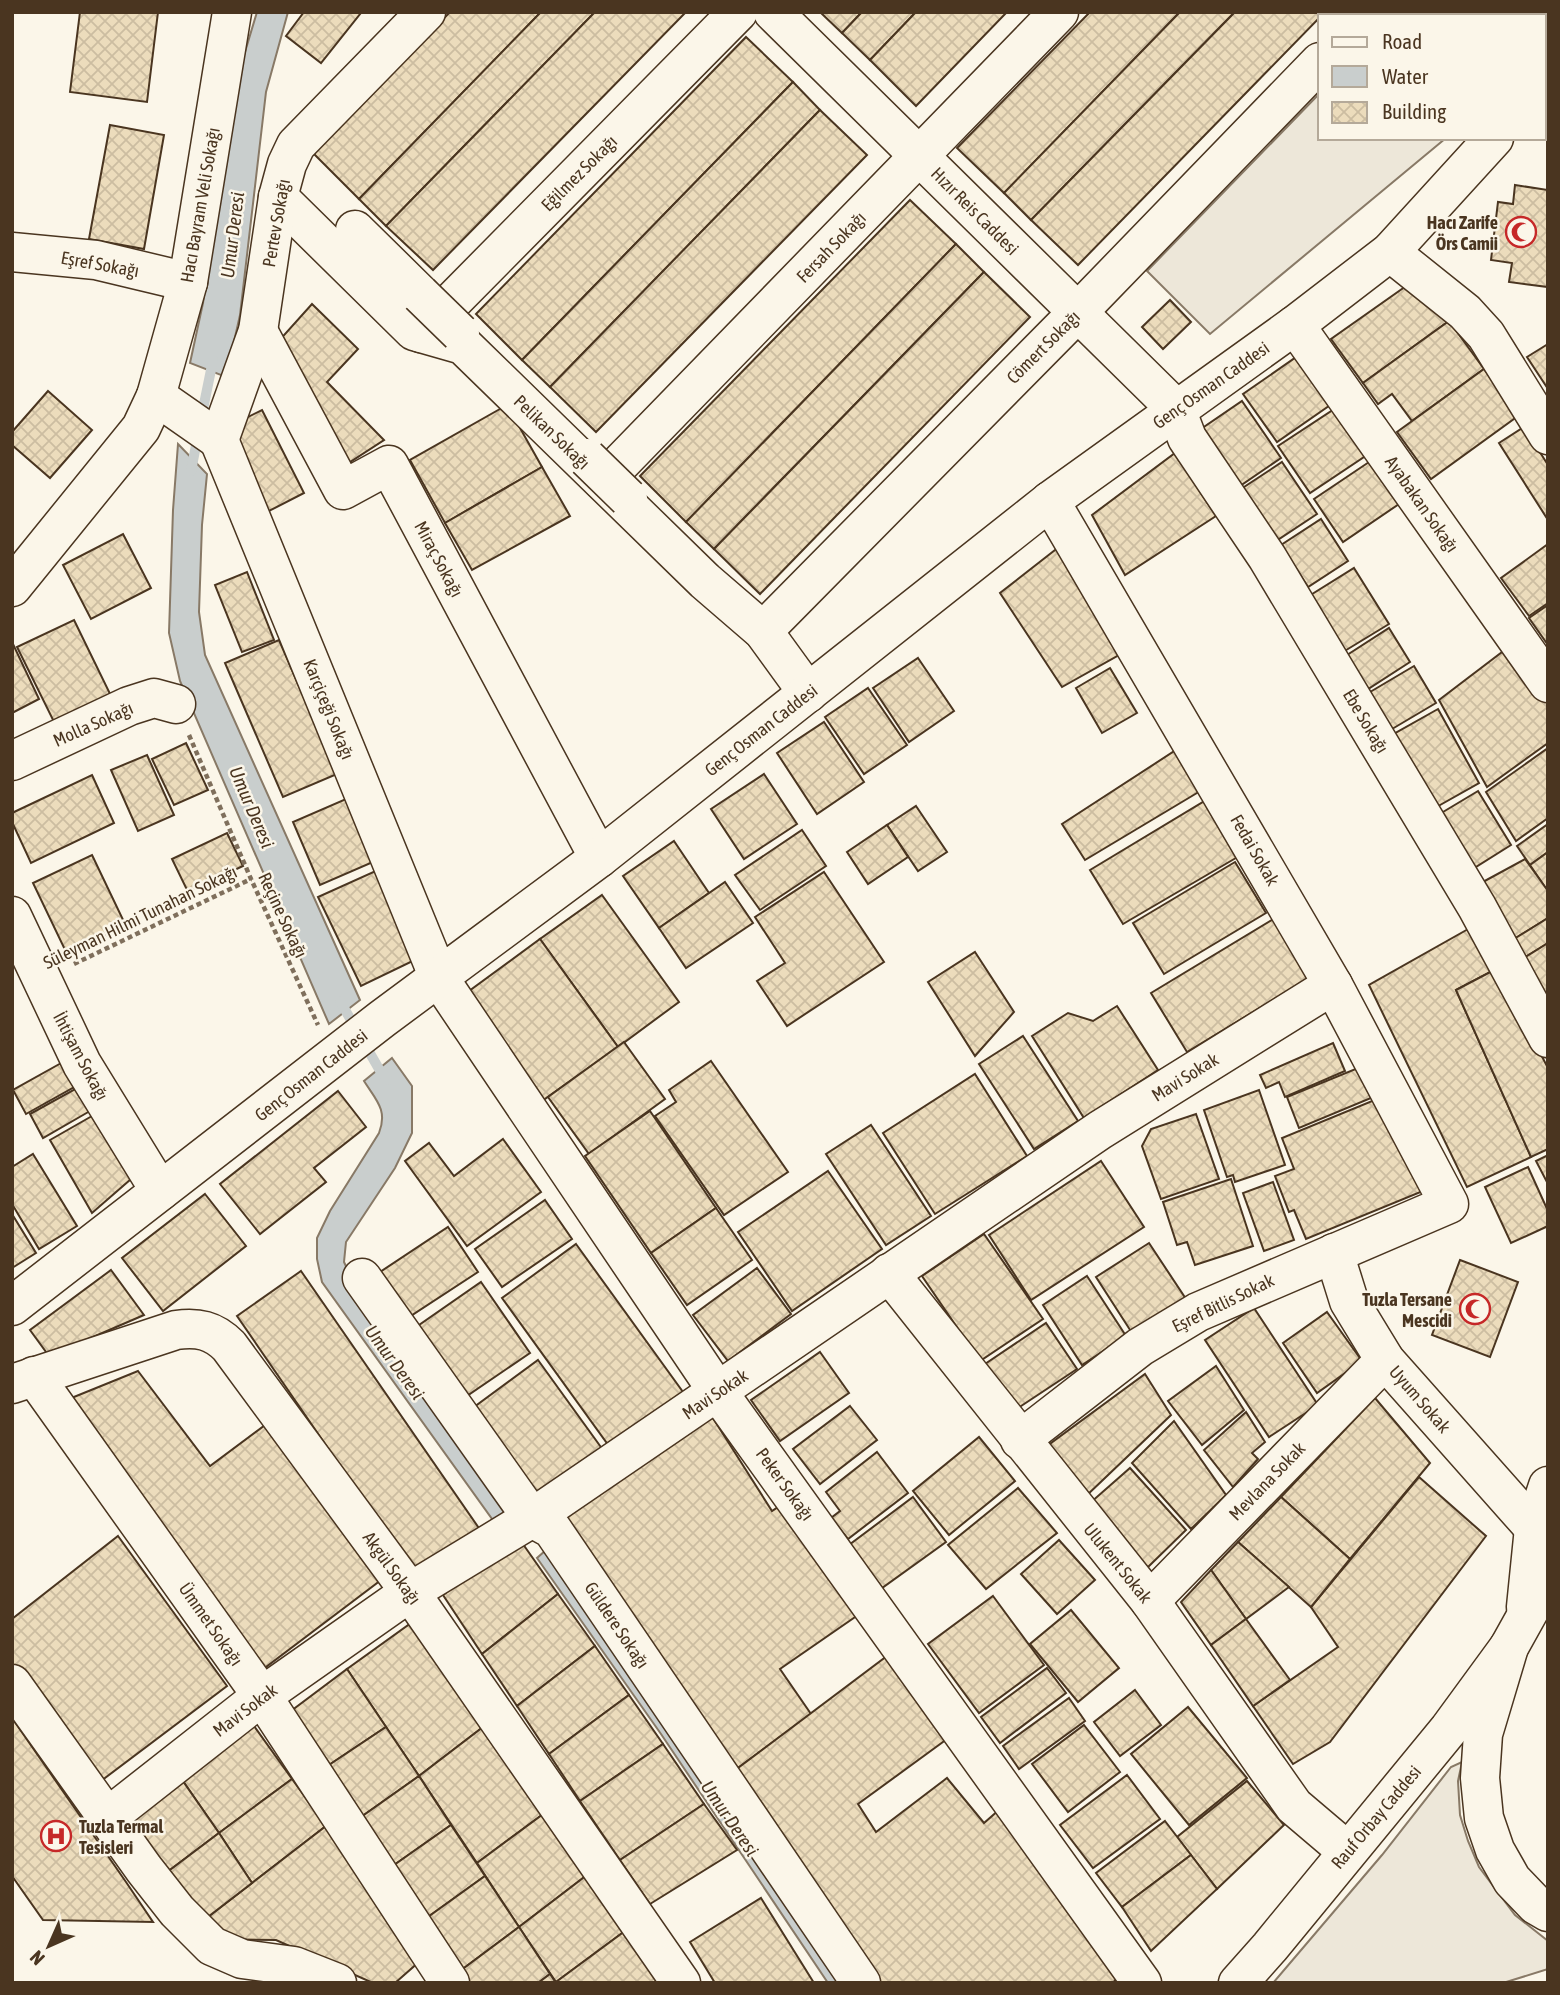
<svg xmlns="http://www.w3.org/2000/svg" width="1560" height="1995" viewBox="0 0 1560 1995" font-family="'Asap Condensed',sans-serif">
<defs>
<pattern id="building-cross-hatch" width="8" height="8" patternUnits="userSpaceOnUse" patternTransform="scale(1.75)"><rect width="8" height="8" fill="#ecdcbc"/><path d="M0 0l8 8M0 8l8-8" fill="none" stroke="#ccbda1"/></pattern>
</defs>
<rect width="100%" height="100%" fill="#fbf6e9"/>
<g fill="#ede7d9" stroke="#887966" stroke-width="2">
<path d="M1320,93V138H1446L1210,334L1147,271Z"/>
<path d="M1462,1762L1458,1781L1460,1815L1468,1841L1479,1867L1515,1915L1548,1941V1969L1503,1983H1273L1382,1855L1451,1767Z"/>
</g>
<g fill="#c9cecd" stroke="#887966" stroke-width="2">
<path d="M257,12H288L266,92L240,315L226,377L190,363L203,303L233,92Z"/>
<path d="M178,444L207,474L202,525L199,612L205,655L360,1000L329,1024L180,681L169,633L173,510Z"/>
<path d="M392,1058L412,1086V1133L395,1168L346,1242L344,1262L351,1277L517,1507L495,1523L322,1282L317,1259V1238L330,1211L379,1133C388,1110 376,1100 364,1081Z"/>
<path d="M546,1550L852,1983H828L661,1734L537,1558Z"/>
</g>
<g fill="none" stroke-linecap="round" stroke-linejoin="round">
<g stroke="#c9cecd" stroke-width="10">
<path d="M201,419L213,360"/>
<path d="M191,471L198,435"/>
<path d="M340,1001L379,1069L388,1080"/>
</g>
</g>
<g fill="url(#building-cross-hatch)" stroke="#4a3520" stroke-width="2">
<path d="M80,12H158L147,102L70,92Z"/>
<path d="M304,12H358L360,14L321,63L286,36Z"/>
<path d="M450,12H541L359,199L313,153Z"/>
<path d="M541,12H595L386,226L359,199Z"/>
<path d="M595,12H686L433,270L386,226Z"/>
<path d="M820,12H862L842,33Z"/>
<path d="M862,12H916L870,60L842,33Z"/>
<path d="M916,12H1007L916,106L870,60Z"/>
<path d="M1090,12H1180L1004,193L957,148Z"/>
<path d="M1180,12H1235L1031,220L1004,193Z"/>
<path d="M1235,12H1325L1078,265L1031,220Z"/>
<path d="M746,37L793,82L522,360L476,314Z"/>
<path d="M793,82L820,110L550,387L522,360Z"/>
<path d="M820,110L867,155L596,432L550,387Z"/>
<path d="M110,125L164,135L144,249L89,239Z"/>
<path d="M1515,185L1548,190V287L1509,282L1512,263L1491,260L1498,202L1513,204Z"/>
<path d="M910,200L956,244L686,522L640,476Z"/>
<path d="M956,244L984,272L714,549L686,522Z"/>
<path d="M984,272L1030,317L760,594L714,549Z"/>
<path d="M1409,284L1449,321L1363,383L1331,339Z"/>
<path d="M1170,300L1191,322L1163,349L1142,327Z"/>
<path d="M312,304L358,349L327,382L384,440L347,464L276,344Z"/>
<path d="M1449,321L1484,369L1412,421L1392,394L1378,404L1363,383Z"/>
<path d="M1548,344V389L1527,357Z"/>
<path d="M1302,353L1336,401L1277,442L1243,394Z"/>
<path d="M1484,369L1518,416L1431,479L1397,432Z"/>
<path d="M48,391L92,430L50,478L12,445V432Z"/>
<path d="M1242,401L1281,458L1237,488L1198,431Z"/>
<path d="M507,405L542,467L445,523L410,460Z"/>
<path d="M1339,406L1370,453L1310,493L1278,446Z"/>
<path d="M262,410L304,493L267,512L226,428Z"/>
<path d="M1524,427L1548,465V520L1499,443Z"/>
<path d="M1175,453L1216,516L1125,575L1092,515Z"/>
<path d="M1372,460L1402,502L1343,542L1314,499Z"/>
<path d="M1282,462L1317,514L1273,543L1238,491Z"/>
<path d="M542,467L570,516L472,570L445,523Z"/>
<path d="M1321,519L1348,561L1308,587L1281,545Z"/>
<path d="M123,534L151,588L91,619L63,565Z"/>
<path d="M1064,543L1126,651L1062,687L1000,593Z"/>
<path d="M1548,544V603L1529,616L1501,578Z"/>
<path d="M1354,568L1389,624L1343,652L1309,596Z"/>
<path d="M247,572L274,640L242,652L215,585Z"/>
<path d="M1548,605V645L1529,618Z"/>
<path d="M74,620L114,702L58,730L17,647Z"/>
<path d="M1389,628L1410,662L1365,691L1344,657Z"/>
<path d="M279,640L337,774L283,797L225,663Z"/>
<path d="M12,642L39,699L12,713Z"/>
<path d="M1510,646L1548,701V743L1487,787L1439,700Z"/>
<path d="M918,658L954,711L909,742L873,688Z"/>
<path d="M1414,666L1436,703L1387,732L1365,695Z"/>
<path d="M1110,668L1137,713L1102,733L1076,688Z"/>
<path d="M868,688L907,745L864,774L825,717Z"/>
<path d="M1438,709L1479,783L1433,809L1392,735Z"/>
<path d="M824,722L864,782L817,814L777,753Z"/>
<path d="M186,743L208,790L174,805L152,759Z"/>
<path d="M1179,748L1202,790L1085,860L1062,824Z"/>
<path d="M1548,748V818L1516,841L1486,792Z"/>
<path d="M147,755L174,815L138,831L111,770Z"/>
<path d="M764,774L797,824L744,859L711,809Z"/>
<path d="M92,775L114,823L31,863L12,822V813Z"/>
<path d="M1478,791L1511,845L1471,870L1438,815Z"/>
<path d="M346,799L373,862L320,885L293,822Z"/>
<path d="M1208,799L1241,855L1123,924L1090,870Z"/>
<path d="M916,806L947,852L918,871L887,825Z"/>
<path d="M1548,824V852L1530,865L1517,846Z"/>
<path d="M887,825L908,857L868,884L847,852Z"/>
<path d="M802,830L826,866L760,910L735,875Z"/>
<path d="M227,833L243,866L188,892L172,859Z"/>
<path d="M674,841L709,893L659,928L623,876Z"/>
<path d="M1548,852V889L1547,890L1530,865Z"/>
<path d="M92,855L126,926L67,954L33,883Z"/>
<path d="M1525,859L1548,891V918L1514,939L1481,883Z"/>
<path d="M1235,862L1266,913L1164,974L1133,923Z"/>
<path d="M380,869L421,957L361,986L318,897Z"/>
<path d="M824,872L884,962L787,1026L757,981L785,963L755,917Z"/>
<path d="M725,882L753,923L686,968L659,928Z"/>
<path d="M602,895L679,1002L618,1047L540,939Z"/>
<path d="M1275,918L1311,977L1187,1052L1151,993Z"/>
<path d="M1548,918V943L1524,958L1514,939Z"/>
<path d="M1470,928L1496,969L1456,990L1531,1157L1467,1187L1369,985Z"/>
<path d="M540,939L618,1047L542,1101L465,994Z"/>
<path d="M1548,943V998L1524,958Z"/>
<path d="M975,952L1014,1012L975,1056L928,982Z"/>
<path d="M1496,969L1548,1068V1149L1531,1157L1456,990Z"/>
<path d="M1117,1006L1158,1070L1084,1118L1032,1036L1068,1013L1093,1021Z"/>
<path d="M1023,1036L1078,1121L1034,1149L979,1064Z"/>
<path d="M624,1042L665,1099L589,1154L548,1097Z"/>
<path d="M1333,1043L1345,1071L1285,1097L1279,1082L1266,1088L1260,1075Z"/>
<path d="M711,1061L788,1172L724,1215L655,1116L676,1102L669,1090Z"/>
<path d="M63,1062L76,1086L26,1114L13,1090Z"/>
<path d="M1358,1068L1371,1098L1299,1128L1287,1097Z"/>
<path d="M975,1074L1027,1156L935,1214L883,1133Z"/>
<path d="M77,1088L90,1111L43,1138L30,1114Z"/>
<path d="M1259,1090L1285,1165L1235,1182L1233,1175L1227,1177L1204,1110Z"/>
<path d="M338,1091L366,1127L314,1168L326,1182L260,1234L220,1184Z"/>
<path d="M1377,1099L1423,1191L1306,1239L1294,1210L1289,1212L1275,1176L1294,1169L1282,1138Z"/>
<path d="M650,1111L716,1208L651,1253L585,1156Z"/>
<path d="M1196,1114L1219,1179L1161,1199L1142,1146L1151,1129Z"/>
<path d="M92,1116L131,1179L92,1213L50,1140Z"/>
<path d="M871,1125L931,1216L886,1245L826,1154Z"/>
<path d="M503,1139L541,1192L467,1246L405,1161L429,1143L454,1176Z"/>
<path d="M33,1154L77,1226L39,1249L12,1204V1167Z"/>
<path d="M1548,1155V1184L1536,1161Z"/>
<path d="M1101,1161L1144,1227L1031,1300L989,1235Z"/>
<path d="M1528,1167L1548,1211V1226L1511,1243L1485,1187Z"/>
<path d="M828,1171L882,1249L792,1311L738,1232Z"/>
<path d="M1231,1179L1253,1246L1195,1265L1187,1242L1177,1245L1163,1202Z"/>
<path d="M1273,1182L1294,1240L1264,1251L1243,1193Z"/>
<path d="M205,1194L246,1246L163,1311L122,1258Z"/>
<path d="M545,1200L572,1239L502,1287L475,1249Z"/>
<path d="M716,1208L752,1260L687,1305L651,1253Z"/>
<path d="M12,1214L36,1253L12,1268Z"/>
<path d="M448,1227L478,1272L406,1319L377,1274Z"/>
<path d="M984,1234L1043,1319L980,1361L922,1276Z"/>
<path d="M1149,1243L1186,1299L1132,1333L1096,1277Z"/>
<path d="M576,1244L683,1392L609,1446L502,1298Z"/>
<path d="M1460,1260L1518,1282L1490,1357L1432,1335Z"/>
<path d="M757,1268L791,1314L728,1361L693,1315Z"/>
<path d="M111,1270L144,1315L49,1356L30,1330Z"/>
<path d="M301,1271L483,1534L418,1579L237,1316Z"/>
<path d="M1087,1276L1126,1336L1082,1365L1043,1305Z"/>
<path d="M481,1282L530,1353L458,1402L409,1332Z"/>
<path d="M1254,1308L1318,1405L1269,1437L1205,1340Z"/>
<path d="M1327,1312L1362,1361L1317,1393L1283,1343Z"/>
<path d="M1046,1323L1077,1369L1015,1410L985,1364Z"/>
<path d="M820,1352L849,1393L780,1441L751,1400Z"/>
<path d="M538,1360L603,1450L531,1502L466,1413Z"/>
<path d="M1216,1366L1244,1410L1202,1445L1168,1401Z"/>
<path d="M138,1371L210,1466L276,1417L385,1577L258,1673L64,1401Z"/>
<path d="M1145,1374L1171,1415L1085,1497L1043,1449Z"/>
<path d="M1375,1398L1430,1463L1350,1559L1281,1497Z"/>
<path d="M850,1406L877,1440L820,1484L793,1449Z"/>
<path d="M1246,1412L1265,1442L1252,1453L1258,1459L1233,1487L1204,1450Z"/>
<path d="M711,1415L772,1511L784,1503L858,1615L780,1669L811,1714L734,1771L563,1517Z"/>
<path d="M1174,1421L1226,1495L1191,1529L1132,1463Z"/>
<path d="M979,1437L1015,1481L949,1535L913,1491Z"/>
<path d="M877,1452L908,1493L848,1539L831,1518L840,1511L826,1492Z"/>
<path d="M1130,1468L1186,1530L1147,1568L1090,1503Z"/>
<path d="M1419,1477L1486,1536L1330,1742L1293,1764L1253,1706L1338,1647L1311,1607Z"/>
<path d="M1018,1488L1057,1533L986,1589L948,1545Z"/>
<path d="M913,1497L946,1542L882,1588L849,1545Z"/>
<path d="M1281,1497L1350,1559L1311,1607L1238,1542Z"/>
<path d="M118,1536L227,1686L97,1784L12,1665V1619Z"/>
<path d="M518,1537L558,1594L482,1654L443,1595Z"/>
<path d="M1059,1540L1095,1580L1057,1614L1021,1574Z"/>
<path d="M1238,1542L1289,1587L1246,1619L1211,1570Z"/>
<path d="M1211,1570L1246,1619L1211,1645L1181,1602Z"/>
<path d="M558,1594L595,1646L517,1706L482,1654Z"/>
<path d="M993,1596L1044,1665L979,1713L928,1644Z"/>
<path d="M1071,1610L1119,1668L1078,1702L1030,1644Z"/>
<path d="M418,1618L487,1724L419,1776L347,1669Z"/>
<path d="M1246,1619L1290,1680L1253,1706L1211,1645Z"/>
<path d="M595,1646L629,1695L549,1754L517,1706Z"/>
<path d="M891,1653L947,1739L858,1804L876,1832L947,1778L984,1823L1000,1809L1122,1972L1113,1983H878L734,1771Z"/>
<path d="M1047,1668L1066,1693L1000,1743L981,1717Z"/>
<path d="M347,1669L386,1727L320,1771L283,1717Z"/>
<path d="M1135,1690L1161,1725L1120,1756L1094,1722Z"/>
<path d="M629,1695L663,1744L580,1801L549,1754Z"/>
<path d="M1069,1698L1085,1721L1019,1769L1003,1746Z"/>
<path d="M1188,1707L1247,1778L1189,1825L1131,1754Z"/>
<path d="M12,1718L126,1882L153,1922L43,1920L12,1876Z"/>
<path d="M249,1719L292,1779L219,1833L178,1774Z"/>
<path d="M487,1724L546,1812L477,1863L419,1776Z"/>
<path d="M1084,1725L1120,1772L1068,1812L1032,1764Z"/>
<path d="M386,1727L419,1776L354,1822L320,1771Z"/>
<path d="M663,1744L704,1804L620,1860L580,1801Z"/>
<path d="M178,1774L219,1833L162,1876L122,1817Z"/>
<path d="M1127,1775L1160,1819L1093,1868L1060,1825Z"/>
<path d="M419,1776L451,1825L387,1870L354,1822Z"/>
<path d="M292,1779L326,1826L252,1883L219,1833Z"/>
<path d="M1247,1781L1284,1825L1217,1889L1177,1837Z"/>
<path d="M704,1804L737,1850L650,1904L620,1860Z"/>
<path d="M546,1812L587,1875L519,1927L477,1863Z"/>
<path d="M1165,1821L1191,1855L1122,1907L1096,1873Z"/>
<path d="M451,1825L485,1876L421,1922L387,1870Z"/>
<path d="M326,1826L420,1961L395,1983H373L276,1940L213,1939L200,1923Z"/>
<path d="M219,1833L252,1883L200,1923L162,1876Z"/>
<path d="M1191,1855L1217,1889L1151,1951L1122,1907Z"/>
<path d="M587,1875L625,1931L556,1982L519,1927Z"/>
<path d="M485,1876L519,1927L456,1974L421,1922Z"/>
<path d="M761,1898L814,1983H715L690,1942Z"/>
<path d="M519,1927L550,1974L538,1983H462L456,1974Z"/>
<path d="M625,1931L659,1983H556V1982Z"/>
<path d="M550,1974L556,1983H538Z"/>
</g>
<g fill="none" stroke-linecap="round" stroke-linejoin="round">
<g stroke="#4a3520" stroke-width="41">
<g id="minor">
<path d="M773,12L1176,409L1187,438L1267,557L1477,907L1548,1038"/>
<path d="M1396,12L1399,16"/>
<path d="M1437,12L1440,16"/>
<path d="M1365,16L1368,12"/>
<path d="M1544,84L1548,80"/>
<path d="M278,197L414,331L463,345L705,581L763,631L808,693"/>
<path d="M355,230L420,294"/>
<path d="M12,252L96,260L188,282"/>
<path d="M1390,252L1465,312L1486,335L1548,435"/>
<path d="M1295,325L1548,683"/>
<path d="M258,331L343,490L389,465L599,858"/>
<path d="M421,333L738,12"/>
<path d="M219,440L439,978L718,1392L1142,1983"/>
<path d="M219,440L258,331L278,197L287,164L296,145L426,12"/>
<path d="M219,440L156,396L188,282L232,12"/>
<path d="M603,481L1059,12"/>
<path d="M12,587L141,428L156,396"/>
<path d="M763,631L1078,312L1320,62"/>
<path d="M12,761L129,706L154,698L176,704"/>
<path d="M12,916L82,1064L160,1191"/>
<path d="M1334,1253L1349,1301L1385,1360L1534,1528"/>
<path d="M889,1273L1150,1601L1294,1806L1347,1851"/>
<path d="M362,1278L532,1518L552,1529L861,1983"/>
<path d="M12,1306L382,1019L599,858L1050,501L1295,325L1390,252L1494,138"/>
<path d="M34,1376L262,1696L450,1983"/>
<path d="M12,1384L176,1330C198,1327 213,1330 229,1346L410,1592L681,1983"/>
<path d="M1020,1440L1140,1347L1198,1312L1449,1204L1333,985L1050,501"/>
<path d="M1150,1601L1385,1360"/>
<path d="M12,1684L144,1869L177,1911L212,1946L242,1959L294,1966L337,1983"/>
<path d="M108,1817L262,1696L410,1592L532,1518L1100,1130L1333,985"/>
</g>
</g>
<g stroke="#4a3520" stroke-width="41">
<g id="major">
<path d="M1548,1577L1509,1647L1483,1734L1480,1778L1484,1818L1495,1850L1512,1880L1536,1905L1548,1912"/>
<path d="M1526,1607L1534,1528L1548,1486"/>
<path d="M1238,1983L1270,1947L1449,1729L1509,1647"/>
</g>
</g>
<g stroke="#7f6f5c" stroke-width="4.5" stroke-dasharray="5 3.5" stroke-linecap="butt">
<path d="M189,735L251,879L318,1025"/>
<path d="M74,964L251,879"/>
</g>
<use href="#minor" stroke="#fbf6e9" stroke-width="38"/>
<use href="#major" stroke="#fbf6e9" stroke-width="38"/>
<g stroke="#4a3520" stroke-width="41" stroke-linecap="butt">
<g id="minor-bridge">
<path d="M420,294L460,333"/>
<path d="M587,458L628,498"/>
</g>
</g>
<use href="#minor-bridge" stroke="#fbf6e9" stroke-width="38"/>
</g>
<defs>
<g id="mosque-ring" transform="scale(1.575)"><circle r="9.5" fill="#fbf6e9" stroke="#c62828" stroke-width="1.5"/><path d="M3.5-4.9A6 6 0 1 0 3.5 4.9A5 5 0 1 1 3.5-4.9Z" fill="#c62828"/></g>
<g id="hospital-ring" transform="scale(1.575)"><circle r="9.5" fill="#fbf6e9" stroke="#c62828" stroke-width="1.5"/><path d="M-5-5h3v3.5h4V-5h3V5h-3V1.5h-4V5h-3Z" fill="#c62828"/></g>
</defs>
<g fill-rule="evenodd">
<use href="#mosque-ring" x="1521" y="232"/>
<use href="#mosque-ring" x="1475" y="1309"/>
<use href="#hospital-ring" x="56" y="1836"/>
</g>
<g text-anchor="middle" dominant-baseline="central" stroke-width="5" stroke-linejoin="round" paint-order="stroke">
<g font-size="18" fill="#4a3520" stroke="#fbf6e9">
<text transform="translate(579 173) rotate(-45)">Eğilmez Sokağı</text>
<text transform="translate(200 205) rotate(-80)">Hacı Bayram Veli Sokağı</text>
<text transform="translate(975 211) rotate(45)">Hızır Reis Caddesi</text>
<text transform="translate(276 223) rotate(-80)">Pertev Sokağı</text>
<text transform="translate(831 247) rotate(-46)">Fersah Sokağı</text>
<text transform="translate(100 264) rotate(10)">Eşref Sokağı</text>
<text transform="translate(1043 347) rotate(-45)">Cömert Sokağı</text>
<text transform="translate(1211 385) rotate(-35)">Genç Osman Caddesi</text>
<text transform="translate(552 432) rotate(44)">Pelikan Sokağı</text>
<text transform="translate(1422 504) rotate(55)">Ayabakan Sokağı</text>
<text transform="translate(439 559) rotate(62)">Miraç Sokağı</text>
<text transform="translate(329 709) rotate(68)">Karçiçeği Sokağı</text>
<text transform="translate(1366 721) rotate(59)">Ebe Sokağı</text>
<text transform="translate(93 724) rotate(-24)">Molla Sokağı</text>
<text transform="translate(761 730) rotate(-38)">Genç Osman Caddesi</text>
<text transform="translate(1255 850) rotate(60)">Fedai Sokak</text>
<text transform="translate(283 915) rotate(65)">Reçine Sokağı</text>
<text transform="translate(140 917) rotate(-26)">Süleyman Hilmi Tunahan Sokağı</text>
<text transform="translate(81 1056) rotate(62)">İhtişam Sokağı</text>
<text transform="translate(311 1075) rotate(-38)">Genç Osman Caddesi</text>
<text transform="translate(1185 1077) rotate(-32)">Mavi Sokak</text>
<text transform="translate(1223 1303) rotate(-26)">Eşref Bitlis Sokak</text>
<text transform="translate(715 1394) rotate(-34)">Mavi Sokak</text>
<text transform="translate(1420 1399) rotate(49)">Uyum Sokak</text>
<text transform="translate(1267 1481) rotate(-46)">Mevlana Sokak</text>
<text transform="translate(785 1484) rotate(54)">Peker Sokağı</text>
<text transform="translate(1118 1563) rotate(51)">Ulukent Sokak</text>
<text transform="translate(392 1568) rotate(54)">Akgül Sokağı</text>
<text transform="translate(211 1624) rotate(55)">Ümmet Sokağı</text>
<text transform="translate(617 1625) rotate(56)">Güldere Sokağı</text>
<text transform="translate(245 1710) rotate(-37)">Mavi Sokak</text>
<text transform="translate(1376 1817) rotate(-50)">Rauf Orbay Caddesi</text>
</g>
<g font-size="18" font-weight="bold" fill="#4a3520" stroke="#fbf6e9" text-anchor="end">
<text x="1498" y="222">Hacı Zarife<tspan x="1498" dy="21">Örs Camii</tspan></text>
<text x="1452" y="1299">Tuzla Tersane<tspan x="1452" dy="21">Mescidi</tspan></text>
<text x="79" y="1826" text-anchor="start">Tuzla Termal<tspan x="79" dy="21">Tesisleri</tspan></text>
</g>
<g font-size="19" font-style="italic" fill="#4a3520" stroke="#fbf6e9">
<text transform="translate(232 235) rotate(-83)">Umur Deresi</text>
<text transform="translate(252 807) rotate(67)">Umur Deresi</text>
<text transform="translate(395 1362) rotate(54)">Umur Deresi</text>
<text transform="translate(730 1818) rotate(56)">Umur Deresi</text>
</g>
</g>
<rect width="1560" height="1995" fill="none" stroke="#4a3520" stroke-width="28"/>
<rect x="1318" y="14" width="228" height="126" fill="#fbf6e9" stroke="#b4a999" stroke-width="2"/>
<rect x="1332" y="37" width="35" height="10" fill="#fbf6e9" stroke="#b4a999" stroke-width="2"/>
<text x="1382" y="49" font-size="21" fill="#4a3520">Road</text>
<rect x="1332" y="66" width="35" height="21" fill="#c9cecd" stroke="#b4a999" stroke-width="2"/>
<text x="1382" y="84" font-size="21" fill="#4a3520">Water</text>
<rect x="1332" y="102" width="35" height="21" fill="url(#building-cross-hatch)" stroke="#b4a999" stroke-width="2"/>
<text x="1382" y="119" font-size="21" fill="#4a3520">Building</text>
<g transform="translate(49 1946) rotate(225)" stroke="#fbf6e9" stroke-width="5" paint-order="stroke">
<path d="M0-5L12 26L0 18L-12 26Z" fill="#4a3520"/>
<text y="-10" font-size="19" font-weight="bold" text-anchor="middle" fill="#4a3520">N</text>
</g>
</svg>
